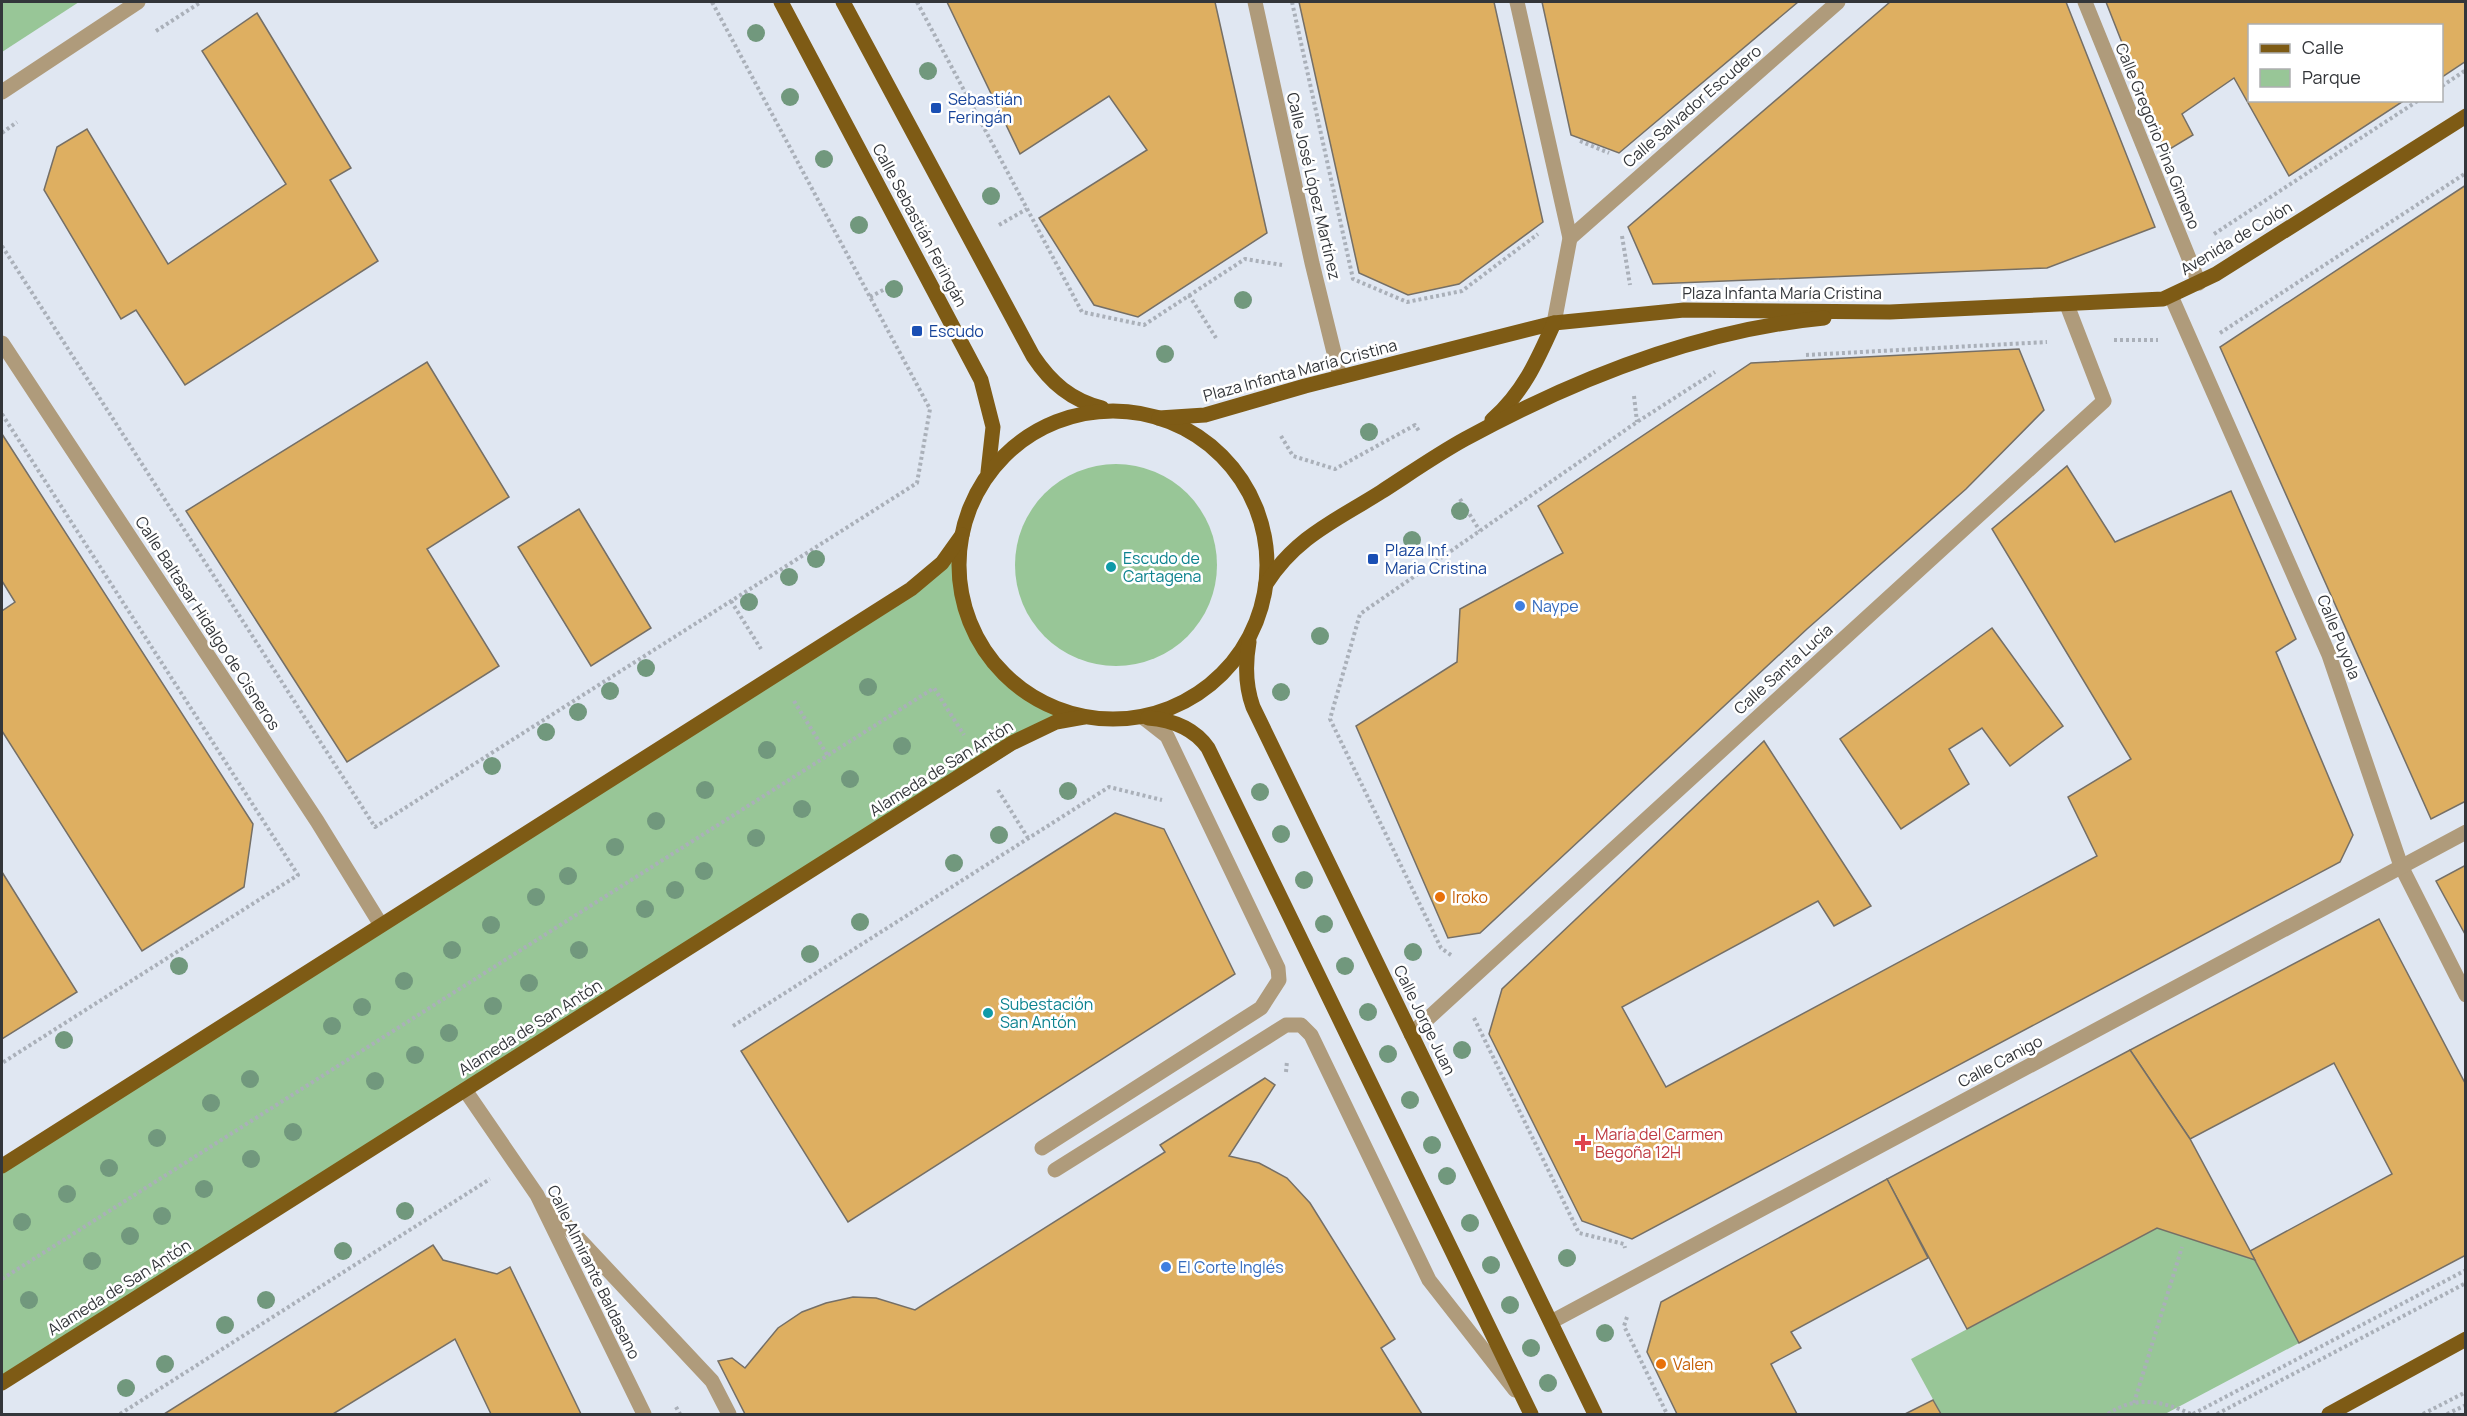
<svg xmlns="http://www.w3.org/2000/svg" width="2467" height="1416" viewBox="0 0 2467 1416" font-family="Manrope,sans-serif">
<rect width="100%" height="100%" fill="#e0e7f2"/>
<g fill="#98c697">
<path d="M2,2H79L2,52Z"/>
<circle cx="1116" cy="565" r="101"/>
<path d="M960,542C953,625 992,685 1070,714L1064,719L2,1383V1166L911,589Z"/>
<path d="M2157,1228L2255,1260L2299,1343L2165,1414H1941L1911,1359Z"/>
</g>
<g fill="#deaf61" stroke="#756f66" stroke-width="1.5">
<path d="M947,2H1215L1267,233L1138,317L1094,305L1039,218L1147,150L1109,96L1020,154Z"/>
<path d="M1299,2H1494L1543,222L1459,284L1408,295L1359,273Z"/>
<path d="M1542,2H1798L1619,153L1571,135Z"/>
<path d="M1890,2H2066L2155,227L2047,268L1653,284L1628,227Z"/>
<path d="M2106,2H2466V61L2442,77V26H2250V100H2405L2289,176L2234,78L2182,114L2193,135L2165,152Z"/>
<path d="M257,13L351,168L330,180L378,261L185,385L136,310L121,319L44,190L57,147L87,129L168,264L286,184L202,51Z"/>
<path d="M2466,185V801L2431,819L2220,347Z"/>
<path d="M2019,349L2044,410L1966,489L1807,629L1480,933L1448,938L1356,726L1457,662L1460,609L1563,553L1538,506L1751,363Z"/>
<path d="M427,362L509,497L427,549L499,666L347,762L186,511Z"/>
<path d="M2,434L253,824L244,887L142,951L2,731V611L15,602L2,581Z"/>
<path d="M2067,466L2115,542L2231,491L2296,639L2276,652L2353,835L2340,862L1632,1239L1582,1221L1489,1034L1502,989L1764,741L1871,906L1834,926L1818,901L1622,1007L1666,1087L2097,856L2068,797L2131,759L1992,529Z"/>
<path d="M579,509L651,628L591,666L518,547Z"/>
<path d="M1992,628L2063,726L2010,766L1982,728L1949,749L1969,784L1901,829L1840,739Z"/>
<path d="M1115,813L1164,829L1235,974L848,1222L741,1051Z"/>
<path d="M2466,865V936L2436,881Z"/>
<path d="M2,872L77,992L2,1039Z"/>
<path d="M2379,919L2466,1085V1255L2299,1343L2250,1251L2392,1174L2334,1063L2190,1139L2130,1050Z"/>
<path d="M2130,1050L2190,1139L2255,1260L2157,1228L1967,1329L1887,1179Z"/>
<path d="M1265,1078L1275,1085L1229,1156L1259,1163L1287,1178L1310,1203L1395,1339L1381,1348L1422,1414H745L718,1361L732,1358L745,1368L778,1328L802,1312L826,1303L853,1297L876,1298L915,1310L1165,1152L1160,1145Z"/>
<path d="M1887,1179L1928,1258L1791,1332L1801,1348L1771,1364L1797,1414H1677L1647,1352L1661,1302Z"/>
<path d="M433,1245L443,1260L497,1274L510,1267L581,1414H491L455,1339L333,1414H164Z"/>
<path d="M1933,1400L1941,1414H1905Z"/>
</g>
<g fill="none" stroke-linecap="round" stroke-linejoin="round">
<g stroke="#aab0b9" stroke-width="4" stroke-dasharray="3 3" stroke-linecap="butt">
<path d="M917,2L1082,312L1144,325L1245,259L1282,265"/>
<path d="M1292,2L1353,279L1407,302L1462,291L1538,234"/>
<path d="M156,31L201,2"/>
<path d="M2442,86L2466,70"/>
<path d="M2,133L17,122"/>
<path d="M1580,141L1609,153"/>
<path d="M999,225L1027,209"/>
<path d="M2214,234L2419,100"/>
<path d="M1622,236L1630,285"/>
<path d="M2,246L375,827L917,483L930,409L712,2"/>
<path d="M1189,295L1216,338"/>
<path d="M870,297L896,283"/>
<path d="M2220,333L2466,173"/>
<path d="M2114,340H2158"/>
<path d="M1806,355L2047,342"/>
<path d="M1634,396L1637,422"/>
<path d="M2,414L298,875L2,1063"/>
<path d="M1281,436L1293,456L1335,469L1415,425L1419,431"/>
<path d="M1460,499L1480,531"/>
<path d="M731,601L761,649"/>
<path d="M794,701L828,756"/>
<path d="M998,790L1028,838"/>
<path d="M1451,955L1441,948L1330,719L1360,614L1637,422L1715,372"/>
<path d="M1474,1018L1579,1233L1624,1244L1625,1248"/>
<path d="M733,1026L1109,787L1162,800"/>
<path d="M1286,1072L1287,1061"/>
<path d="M2,1279L934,688L964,735"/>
<path d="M1627,1317L1624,1326L1667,1414"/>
<path d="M2134,1403L2182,1247"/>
<path d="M676,1407L680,1414"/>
<path d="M120,1414L490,1179"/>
<path d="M2108,1414C2136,1395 2162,1401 2191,1414"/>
<path d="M2193,1414L2466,1270"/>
<path d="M2217,1414L2466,1283"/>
<path d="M2423,1414L2466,1392"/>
<path d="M2447,1414L2466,1405"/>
</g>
<g stroke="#af9b7b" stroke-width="15">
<path d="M1255,2L1312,263L1340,377"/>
<path d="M1517,2L1570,238L1554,323"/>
<path d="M2085,2L2199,283"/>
<path d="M2,92L138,2"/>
<path d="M1570,238L1838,2"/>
<path d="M2171,296L2329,655L2401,866L2466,995"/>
<path d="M2,343L317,821L381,925"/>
<path d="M1411,1034L2104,401L2067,305"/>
<path d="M465,1090L537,1195L644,1414"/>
<path d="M1042,1148L1261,1008L1279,980L1278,968L1167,736L1144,718"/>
<path d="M1055,1170L1286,1025H1301L1311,1035L1429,1280L1515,1390"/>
<path d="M547,1205L712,1381L729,1414"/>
<path d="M1551,1322L2466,832"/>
</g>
<g stroke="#7e5b15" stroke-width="15">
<path d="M781,2L981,380L993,427L988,472"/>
<path d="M843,2L1033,356C1051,383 1071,400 1102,408"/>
<circle cx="1113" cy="565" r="154"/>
<path d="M1159,418L1205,415L1305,386L1554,323L1684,310L1890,312L2163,299L2216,274L2466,116"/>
<path d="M1492,420C1523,393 1537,361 1554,323"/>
<path d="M1266,584C1296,537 1335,521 1381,492C1409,474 1436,455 1465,439C1575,379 1699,330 1824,318"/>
<path d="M1249,642C1245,665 1245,685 1253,707L1595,1414"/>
<path d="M1148,718C1172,720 1194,728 1208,748L1531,1414"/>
<path d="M2,1166L911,589L942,563L962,535"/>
<path d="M2,1383L1012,743L1056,722L1084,717"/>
<path d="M2329,1414L2466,1339"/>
</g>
</g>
<g fill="#71987d">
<circle cx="756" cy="33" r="9"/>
<circle cx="928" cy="71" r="9"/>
<circle cx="790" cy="97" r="9"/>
<circle cx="824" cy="159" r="9"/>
<circle cx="991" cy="196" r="9"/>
<circle cx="859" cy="225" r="9"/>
<circle cx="894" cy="289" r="9"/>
<circle cx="1243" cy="300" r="9"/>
<circle cx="1165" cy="354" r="9"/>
<circle cx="1369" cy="432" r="9"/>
<circle cx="1460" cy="511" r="9"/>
<circle cx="1412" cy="540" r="9"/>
<circle cx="816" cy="559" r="9"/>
<circle cx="789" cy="577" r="9"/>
<circle cx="749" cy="602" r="9"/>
<circle cx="1320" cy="636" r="9"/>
<circle cx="646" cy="668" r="9"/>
<circle cx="868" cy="687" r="9"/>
<circle cx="610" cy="691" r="9"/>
<circle cx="1281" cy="692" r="9"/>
<circle cx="578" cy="712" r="9"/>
<circle cx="546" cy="732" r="9"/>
<circle cx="902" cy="746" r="9"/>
<circle cx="767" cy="750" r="9"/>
<circle cx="492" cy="766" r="9"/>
<circle cx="850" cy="779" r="9"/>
<circle cx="705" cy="790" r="9"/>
<circle cx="1068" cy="791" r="9"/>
<circle cx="1260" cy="792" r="9"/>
<circle cx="802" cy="809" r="9"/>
<circle cx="656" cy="821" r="9"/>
<circle cx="1281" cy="834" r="9"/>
<circle cx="999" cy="835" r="9"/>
<circle cx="756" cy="838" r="9"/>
<circle cx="615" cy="847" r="9"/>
<circle cx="954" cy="863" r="9"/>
<circle cx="704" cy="871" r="9"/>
<circle cx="568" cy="876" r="9"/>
<circle cx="1304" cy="880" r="9"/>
<circle cx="675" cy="890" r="9"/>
<circle cx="536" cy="897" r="9"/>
<circle cx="645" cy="909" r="9"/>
<circle cx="860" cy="922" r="9"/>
<circle cx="1324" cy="924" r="9"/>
<circle cx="491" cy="925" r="9"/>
<circle cx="452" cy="950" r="9"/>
<circle cx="579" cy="950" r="9"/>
<circle cx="1413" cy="952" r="9"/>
<circle cx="810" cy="954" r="9"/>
<circle cx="179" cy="966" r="9"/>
<circle cx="1345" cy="966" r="9"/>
<circle cx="404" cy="981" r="9"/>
<circle cx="529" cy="983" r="9"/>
<circle cx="493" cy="1006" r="9"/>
<circle cx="362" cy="1007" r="9"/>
<circle cx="1368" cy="1012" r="9"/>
<circle cx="332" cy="1026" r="9"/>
<circle cx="449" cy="1033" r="9"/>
<circle cx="64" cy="1040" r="9"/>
<circle cx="1462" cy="1050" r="9"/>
<circle cx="1388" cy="1054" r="9"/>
<circle cx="415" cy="1055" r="9"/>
<circle cx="250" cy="1079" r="9"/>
<circle cx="375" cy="1081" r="9"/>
<circle cx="1410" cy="1100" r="9"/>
<circle cx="211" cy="1103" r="9"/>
<circle cx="293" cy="1132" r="9"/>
<circle cx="157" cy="1138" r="9"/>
<circle cx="1432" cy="1145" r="9"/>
<circle cx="251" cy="1159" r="9"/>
<circle cx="109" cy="1168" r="9"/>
<circle cx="1447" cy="1176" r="9"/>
<circle cx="204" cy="1189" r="9"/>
<circle cx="67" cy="1194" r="9"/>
<circle cx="405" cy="1211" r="9"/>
<circle cx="162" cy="1216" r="9"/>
<circle cx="22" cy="1222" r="9"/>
<circle cx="1470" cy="1223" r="9"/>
<circle cx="130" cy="1236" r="9"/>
<circle cx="343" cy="1251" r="9"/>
<circle cx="1567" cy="1258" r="9"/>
<circle cx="92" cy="1261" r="9"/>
<circle cx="1491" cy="1265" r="9"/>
<circle cx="29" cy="1300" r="9"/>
<circle cx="266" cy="1300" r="9"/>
<circle cx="1510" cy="1305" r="9"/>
<circle cx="225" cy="1325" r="9"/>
<circle cx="1605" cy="1333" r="9"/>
<circle cx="1531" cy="1348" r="9"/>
<circle cx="165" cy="1364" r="9"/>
<circle cx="1548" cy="1383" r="9"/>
<circle cx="126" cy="1388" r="9"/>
</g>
<g fill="#1a4fb4" stroke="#fff" stroke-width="2">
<rect x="930" y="102" width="12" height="12" rx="3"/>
<rect x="911" y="325" width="12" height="12" rx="3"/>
<rect x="1367" y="553" width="12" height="12" rx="3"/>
</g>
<g fill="#0f9aa8" stroke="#fff" stroke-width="2">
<circle cx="1111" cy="567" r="6"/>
<circle cx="988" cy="1013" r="6"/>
</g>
<g fill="#3f7fe0" stroke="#fff" stroke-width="2">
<circle cx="1520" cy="606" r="6"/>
<circle cx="1166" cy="1267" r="6"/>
</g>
<g fill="#e8710a" stroke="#fff" stroke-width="2">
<circle cx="1440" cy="897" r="6"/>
<circle cx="1661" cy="1364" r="6"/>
</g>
<path fill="#e0444e" stroke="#fff" stroke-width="2" d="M1580 1134h6v6h6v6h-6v6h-6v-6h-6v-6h6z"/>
<g text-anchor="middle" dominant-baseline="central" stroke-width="5" stroke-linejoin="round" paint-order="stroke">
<g font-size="16" fill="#164399" stroke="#fff" text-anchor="start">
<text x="948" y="99">Sebastián<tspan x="948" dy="18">Feringán</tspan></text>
<text x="929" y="331">Escudo</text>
<text x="1385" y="550">Plaza Inf.<tspan x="1385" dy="18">Maria Cristina</tspan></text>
</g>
<g font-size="16" fill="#33363a" stroke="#fff">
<text transform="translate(1692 106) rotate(-41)">Calle Salvador Escudero</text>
<text transform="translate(2158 136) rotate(68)">Calle Gregorio Pina Gimeno</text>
<text transform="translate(1314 186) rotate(77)">Calle José López Martínez</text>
<text transform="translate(920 225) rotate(62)">Calle Sebastián Feringán</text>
<text transform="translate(2236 238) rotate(-31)">Avenida de Colón</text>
<text x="1782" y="293">Plaza Infanta María Cristina</text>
<text transform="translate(1300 370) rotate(-15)">Plaza Infanta María Cristina</text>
<text transform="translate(208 623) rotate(57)">Calle Baltasar Hidalgo de Cisneros</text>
<text transform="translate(2339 637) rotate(68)">Calle Puyola</text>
<text transform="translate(1783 669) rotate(-42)">Calle Santa Lucía</text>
<text transform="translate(941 768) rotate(-32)">Alameda de San Antón</text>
<text transform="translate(1425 1020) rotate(64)">Calle Jorge Juan</text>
<text transform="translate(530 1027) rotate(-32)">Alameda de San Antón</text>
<text transform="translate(2000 1061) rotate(-28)">Calle Canigo</text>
<text transform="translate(594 1272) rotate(64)">Calle Almirante Baldasano</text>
<text transform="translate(119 1287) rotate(-32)">Alameda de San Antón</text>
</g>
<g font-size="16" fill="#0d838f" stroke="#fff" text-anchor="start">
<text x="1123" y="558">Escudo de<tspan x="1123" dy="18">Cartagena</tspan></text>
<text x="1000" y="1004">Subestación<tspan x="1000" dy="18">San Antón</tspan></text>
</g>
<g font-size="16" fill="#366cbe" stroke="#fff" text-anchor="start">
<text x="1532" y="606">Naype</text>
<text x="1178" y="1267">El Corte Inglés</text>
</g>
<g font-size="16" fill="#c56008" stroke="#fff" text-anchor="start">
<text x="1452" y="897">Iroko</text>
<text x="1673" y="1364">Valen</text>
</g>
<g font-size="16" fill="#be3a42" stroke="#fff" text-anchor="start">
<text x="1595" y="1134">María del Carmen<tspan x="1595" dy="18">Begoña 12H</tspan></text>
</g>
</g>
<rect width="2467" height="1416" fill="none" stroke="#33363a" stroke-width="6"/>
<rect x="2248" y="24" width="195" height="78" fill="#ffffff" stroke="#adafb0" stroke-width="1.5"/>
<rect x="2260" y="44" width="30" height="9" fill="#7e5b15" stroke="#adafb0" stroke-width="1.5"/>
<text x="2302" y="54" font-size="18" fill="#33363a">Calle</text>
<rect x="2260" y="69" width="30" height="18" fill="#98c697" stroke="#adafb0" stroke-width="1.5"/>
<text x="2302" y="84" font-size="18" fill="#33363a">Parque</text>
</svg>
